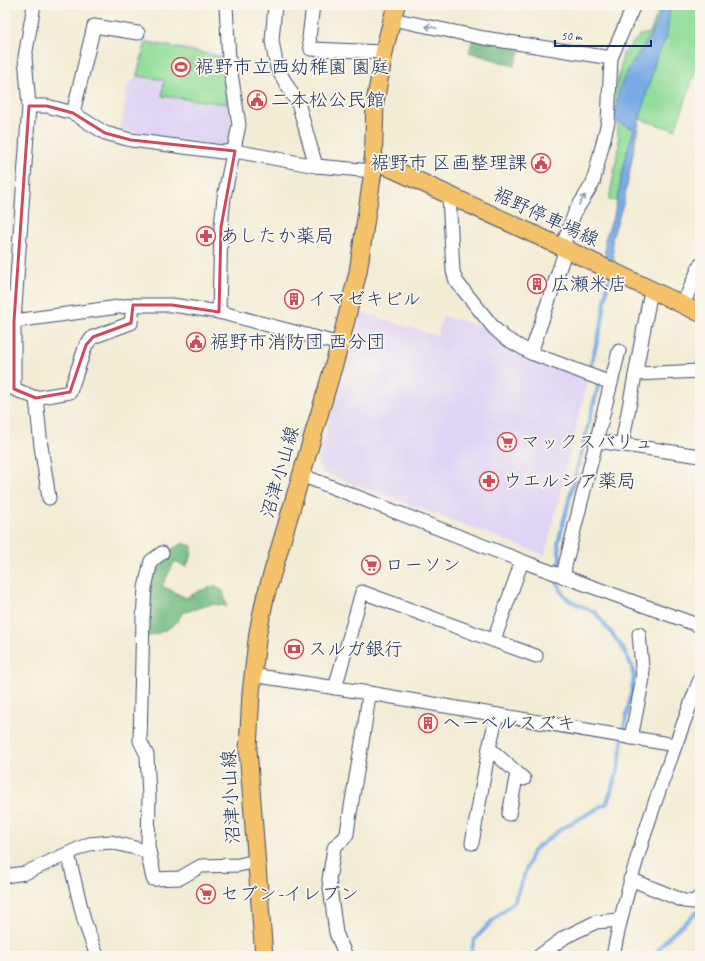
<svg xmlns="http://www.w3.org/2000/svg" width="705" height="961" viewBox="0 0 705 961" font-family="Caveat,'Klee One',sans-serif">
<rect width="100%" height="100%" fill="#fbf7ec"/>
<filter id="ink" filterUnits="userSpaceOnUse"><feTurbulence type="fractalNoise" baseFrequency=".025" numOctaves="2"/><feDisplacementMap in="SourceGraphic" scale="8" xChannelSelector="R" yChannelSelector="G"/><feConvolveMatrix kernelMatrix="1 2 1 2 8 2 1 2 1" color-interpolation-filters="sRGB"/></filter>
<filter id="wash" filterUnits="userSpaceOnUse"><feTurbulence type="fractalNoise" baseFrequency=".012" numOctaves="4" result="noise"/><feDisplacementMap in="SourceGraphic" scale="16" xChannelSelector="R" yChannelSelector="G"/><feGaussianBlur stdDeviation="0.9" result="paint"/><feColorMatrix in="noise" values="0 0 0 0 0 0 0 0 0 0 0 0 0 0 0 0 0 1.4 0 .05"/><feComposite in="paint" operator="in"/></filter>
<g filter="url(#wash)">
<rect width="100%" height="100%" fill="#f3ecd5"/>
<g fill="#e0d4f4">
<path d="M145,40L224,55L230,108L232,143L226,147L121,130L127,87L135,77Z"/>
<path d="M361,312L437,336L443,316L493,330L588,380L545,555L322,472L317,461Z"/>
</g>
<g fill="#91dd9a" stroke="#56867c">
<path d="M661,5H700V59L675,130L639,119L628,167L617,201L609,200L619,145L615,95L623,54L640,35L650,33Z"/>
<path d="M146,42L222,57L227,104L162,96L164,80L137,76Z"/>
</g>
<g fill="#74bc82" stroke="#487670">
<path d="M473,39L522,47L514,66L469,52Z"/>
<path d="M183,543L192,546L191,557L186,567L175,561L162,586L186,598L199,591L214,586L223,591L227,606L212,604L182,613C177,628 158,634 144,637L152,566L167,552Z"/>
</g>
<path fill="#79ace5" stroke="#4a6ea2" d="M663,5H670L667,36L656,59L652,73L639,121L624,201L612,239L614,262L605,258V239L614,215L626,155L634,129L621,124L615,118C616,104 618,88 625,76C637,51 657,33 663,5Z"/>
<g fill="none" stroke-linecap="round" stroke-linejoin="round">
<g stroke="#79ace5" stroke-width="4">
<path d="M592,372L590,368L602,322L609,274"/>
<path d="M471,956L474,940L494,919L514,902L533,851L561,829L607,803L618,770L624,728L634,679L632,667L623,648L595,612L570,601L563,594L558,584L557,574L560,558L558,543L599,383L598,382"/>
<path d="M656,956C659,941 689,920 700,910"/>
</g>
</g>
</g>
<g filter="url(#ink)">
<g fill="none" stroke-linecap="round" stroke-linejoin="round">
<g stroke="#3b4b70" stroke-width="15">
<g id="minor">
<path d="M34,5L25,57L29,106L14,321V389L36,398"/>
<path d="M275,5L272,41L277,68L299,106L316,166"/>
<path d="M313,5L309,38L311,49L384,52"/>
<path d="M392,19L484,38L611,58"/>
<path d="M29,106H47L73,113L105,133L131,140L222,152L235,151L316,166L373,171"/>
<path d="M73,113L94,26L138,33"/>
<path d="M449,195L453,271L456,281L494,328L505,338L531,353"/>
<path d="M683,305L700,265"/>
<path d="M219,312L221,227L224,197L239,125L229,60L226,5"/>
<path d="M7,322L133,305H172L219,312L340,344"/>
<path d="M636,374L700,371"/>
<path d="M611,383L531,353L566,249L565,239L575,212L593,183L608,122L611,58L634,5"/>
<path d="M597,441L700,456"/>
<path d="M622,444L651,291"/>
<path d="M301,475L535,566L700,626"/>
<path d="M49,498L41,446L36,398L70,392L86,345L93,337L131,323L133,305"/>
<path d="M564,577L565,566L619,351"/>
<path d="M494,640L522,561"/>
<path d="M252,675L369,693L675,745"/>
<path d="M335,688L362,592L536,656"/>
<path d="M631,738L643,678L639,634"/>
<path d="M489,748L524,779"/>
<path d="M509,814L517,773"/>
<path d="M472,843L489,748L497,715"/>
<path d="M68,854L84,920L97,956"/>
<path d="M5,876L25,873L89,844L111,842L147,851L153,879L180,878L201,866L239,865L256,861"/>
<path d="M155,879L148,846L149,796L147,755L140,741L143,618L145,588L151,561L162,553"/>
<path d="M630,879L684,901L694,902L700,896"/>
<path d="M346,956L336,933L329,880L334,848C337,842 344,841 347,834C353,787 364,741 369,693"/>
<path d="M539,956L565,937L596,922L620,920"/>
<path d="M613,956C631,861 666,770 700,679"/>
</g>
</g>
<g stroke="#3b4b70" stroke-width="19">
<g id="major">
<path d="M373,160L566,249L700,313"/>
<path d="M264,956L250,776L248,749L251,693L258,632L265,598L340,344L358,272L373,171L375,102L386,43L396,5"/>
</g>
</g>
<use href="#minor" stroke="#fff" stroke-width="13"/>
<use href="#major" stroke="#f3c26a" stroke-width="17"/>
</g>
<defs><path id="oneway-shaft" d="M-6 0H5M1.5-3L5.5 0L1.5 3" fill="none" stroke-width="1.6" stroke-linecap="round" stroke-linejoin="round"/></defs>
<g stroke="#8d97ae">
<use href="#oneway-shaft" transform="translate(431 27) rotate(-168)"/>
<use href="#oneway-shaft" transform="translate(582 200) rotate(-58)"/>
</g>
</g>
<path fill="none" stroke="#d1495b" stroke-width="3" stroke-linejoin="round" d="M29,106H47L73,113L105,133L131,140L235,151L221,227L219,312L172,305H133L131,323L93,337L86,345L70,392L36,398L14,389V321Z"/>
<defs>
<g id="stadium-ring" transform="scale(1)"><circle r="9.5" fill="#fbf7ec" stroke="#d1495b" stroke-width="1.5"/><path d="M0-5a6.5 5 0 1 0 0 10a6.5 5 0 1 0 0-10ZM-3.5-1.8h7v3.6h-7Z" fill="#d1495b"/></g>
<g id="civic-ring" transform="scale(1)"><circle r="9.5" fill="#fbf7ec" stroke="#d1495b" stroke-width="1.5"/><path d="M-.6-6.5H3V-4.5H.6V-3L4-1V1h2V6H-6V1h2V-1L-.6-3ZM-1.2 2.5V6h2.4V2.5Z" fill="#d1495b"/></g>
<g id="pharmacy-ring" transform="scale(1)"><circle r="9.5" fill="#fbf7ec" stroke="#d1495b" stroke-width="1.5"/><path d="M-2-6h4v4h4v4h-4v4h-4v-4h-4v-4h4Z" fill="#d1495b"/></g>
<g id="building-ring" transform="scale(1)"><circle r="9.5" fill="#fbf7ec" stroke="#d1495b" stroke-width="1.5"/><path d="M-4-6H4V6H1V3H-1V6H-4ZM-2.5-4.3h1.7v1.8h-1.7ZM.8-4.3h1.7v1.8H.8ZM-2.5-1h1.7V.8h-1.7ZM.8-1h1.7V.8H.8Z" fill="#d1495b"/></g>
<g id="supermarket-ring" transform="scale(1)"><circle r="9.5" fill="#fbf7ec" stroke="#d1495b" stroke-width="1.5"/><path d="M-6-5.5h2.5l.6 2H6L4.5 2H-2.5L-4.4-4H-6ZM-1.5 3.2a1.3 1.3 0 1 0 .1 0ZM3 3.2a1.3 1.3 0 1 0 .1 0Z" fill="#d1495b"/></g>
<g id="bank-ring" transform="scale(1)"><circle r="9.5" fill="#fbf7ec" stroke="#d1495b" stroke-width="1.5"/><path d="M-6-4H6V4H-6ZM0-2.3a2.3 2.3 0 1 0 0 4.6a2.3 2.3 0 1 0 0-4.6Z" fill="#d1495b"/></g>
</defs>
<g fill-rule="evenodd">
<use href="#stadium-ring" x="181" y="67"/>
<use href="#civic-ring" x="257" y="100"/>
<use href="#civic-ring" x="541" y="163"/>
<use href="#pharmacy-ring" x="206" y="236"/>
<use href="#building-ring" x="537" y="284"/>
<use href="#building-ring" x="294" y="299"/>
<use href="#civic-ring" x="196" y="342"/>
<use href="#supermarket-ring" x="507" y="442"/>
<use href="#pharmacy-ring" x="489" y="481"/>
<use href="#supermarket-ring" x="371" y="565"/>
<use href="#bank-ring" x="294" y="649"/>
<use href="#building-ring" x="428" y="723"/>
<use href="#supermarket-ring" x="206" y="894"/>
</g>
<g text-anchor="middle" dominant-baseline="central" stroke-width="3.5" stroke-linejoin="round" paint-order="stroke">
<g font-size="19" fill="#1b2f5e" stroke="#fbf7ec" text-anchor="start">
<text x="195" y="67">裾野市立西幼稚園 園庭</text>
<text x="271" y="100">二本松公民館</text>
<text x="527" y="163" text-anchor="end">裾野市 区画整理課</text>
<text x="220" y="236">あしたか薬局</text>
<text x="551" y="284">広瀬米店</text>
<text x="308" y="299">イマゼキビル</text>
<text x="210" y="342">裾野市消防団 西分団</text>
<text x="521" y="442">マックスバリュ</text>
<text x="503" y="481">ウエルシア薬局</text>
<text x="385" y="565">ローソン</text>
<text x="308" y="649">スルガ銀行</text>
<text x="442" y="723">ヘーベルスズキ</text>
<text x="220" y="894">セブン-イレブン</text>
</g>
<g font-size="19" fill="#1b2f5e" stroke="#fbf7ec">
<text transform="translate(546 217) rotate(25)">裾野停車場線</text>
<text transform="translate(280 472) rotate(-74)">沼津小山線</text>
<text transform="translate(231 797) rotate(-93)">沼津小山線</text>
</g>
</g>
<rect width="705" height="961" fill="none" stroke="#fbf7ec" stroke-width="20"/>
<path d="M555 40v6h96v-6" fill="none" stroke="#1b2f5e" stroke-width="2"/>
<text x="561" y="40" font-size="12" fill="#1b2f5e" stroke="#fbf7ec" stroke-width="3" paint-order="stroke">50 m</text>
</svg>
